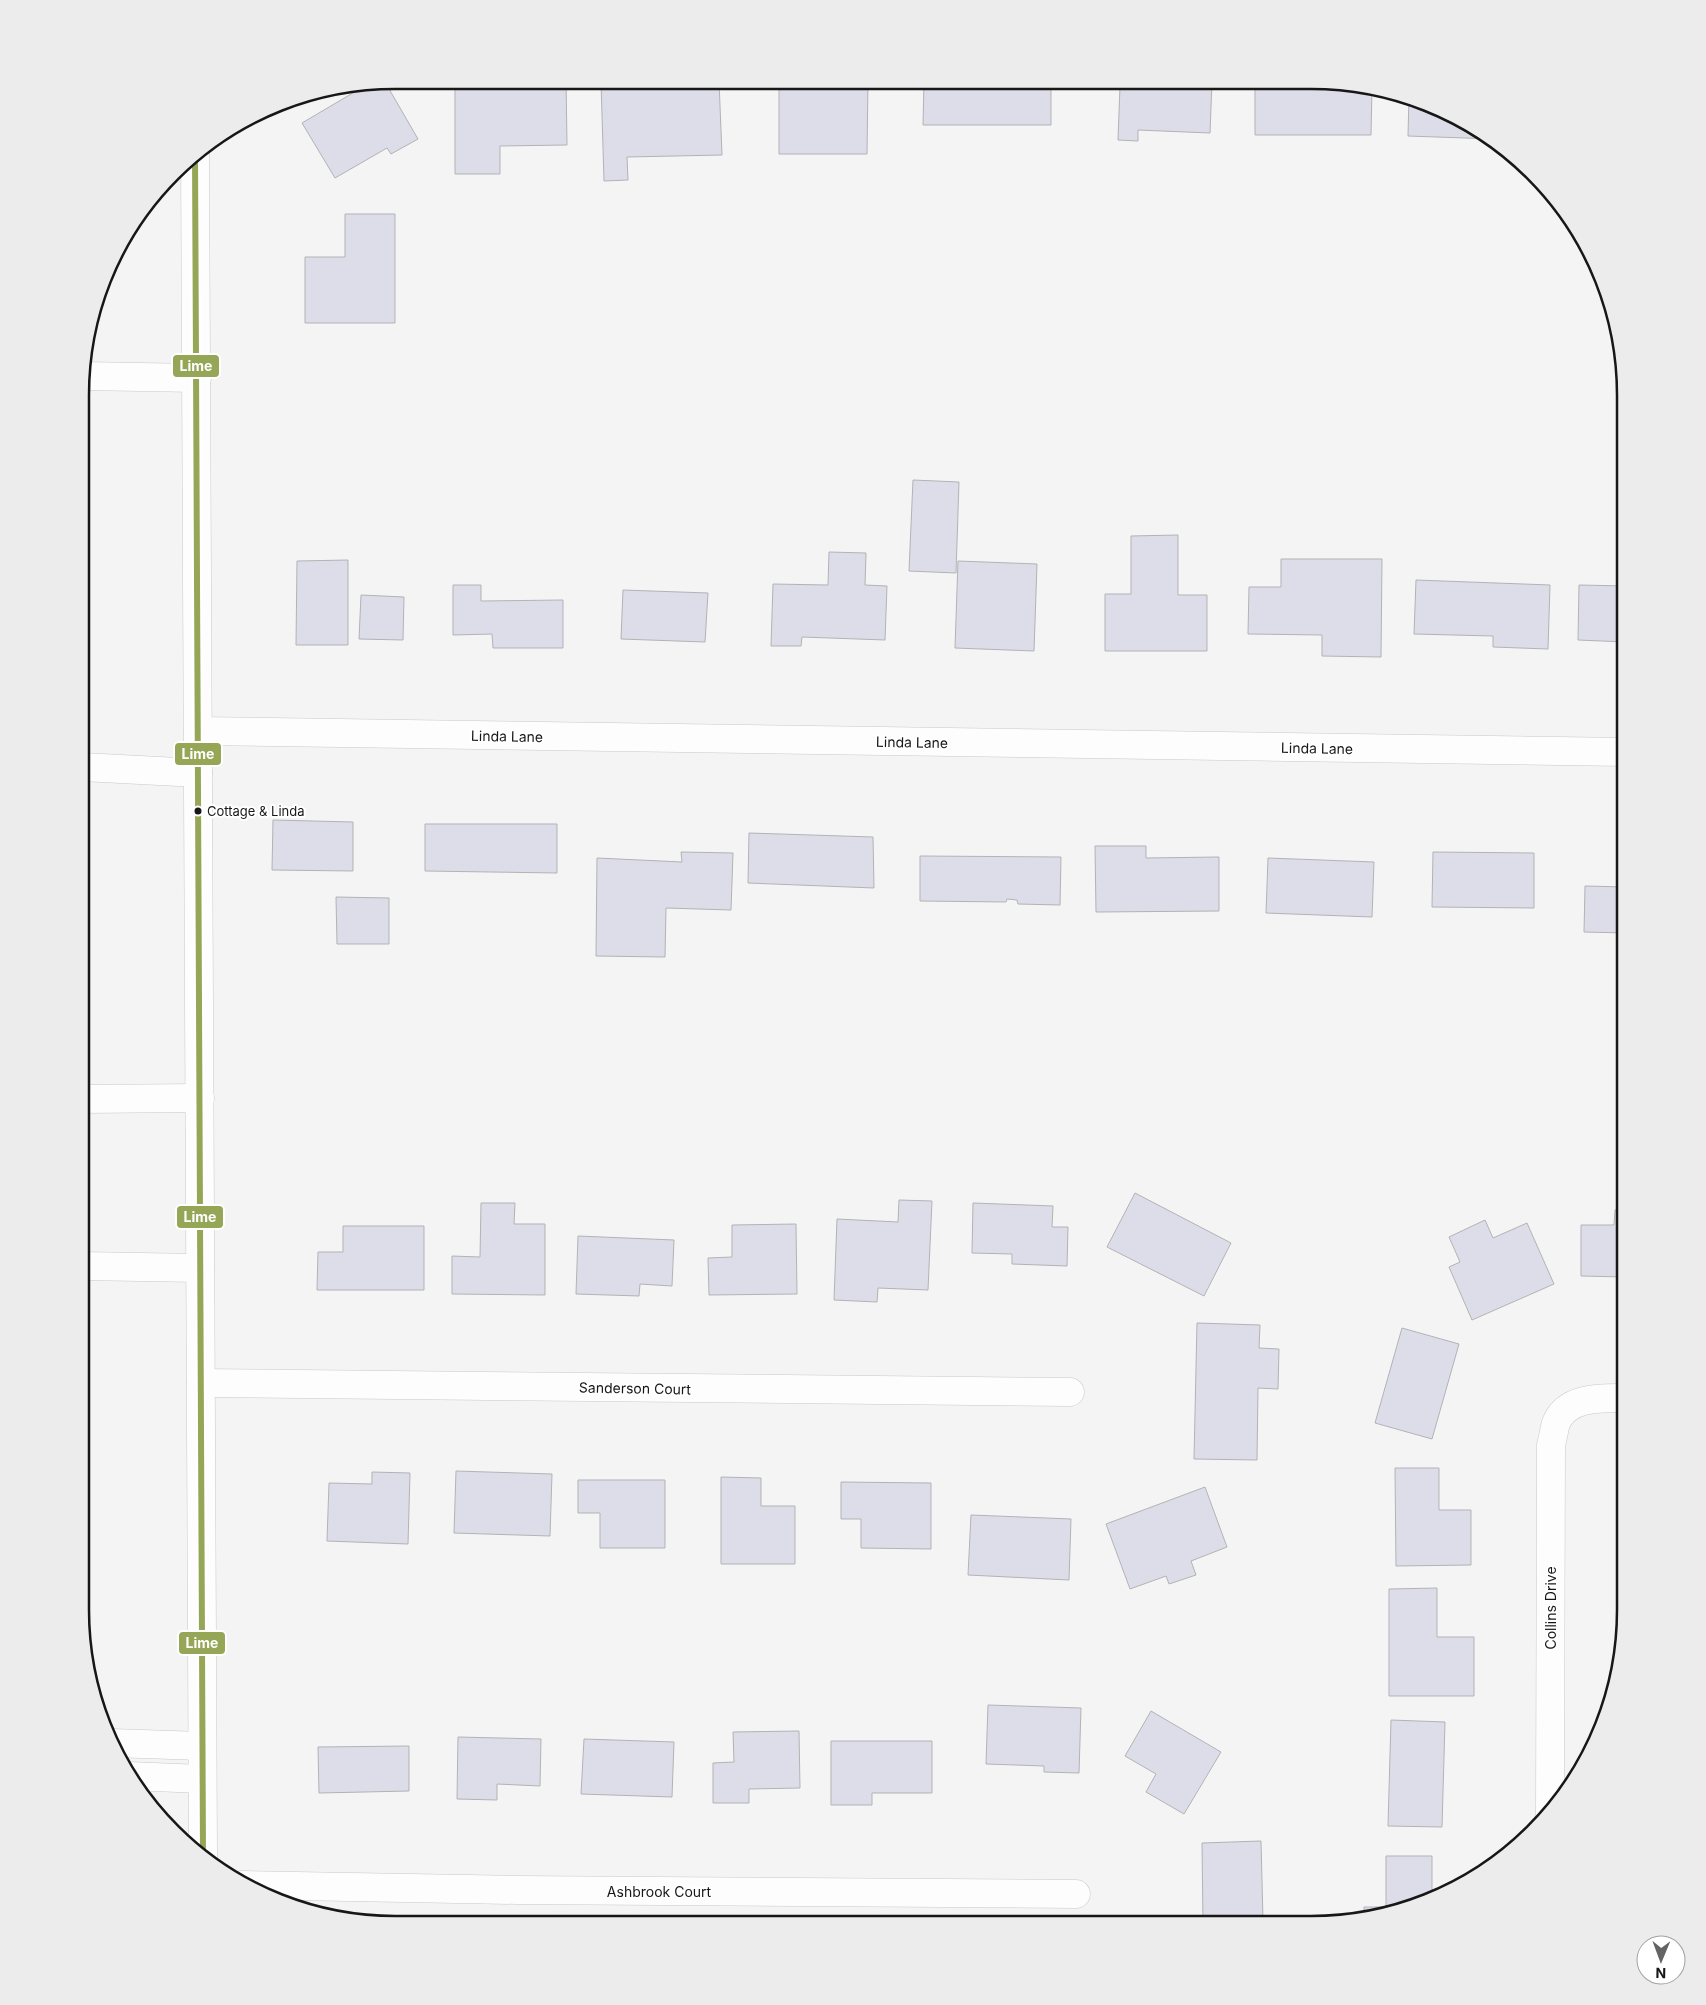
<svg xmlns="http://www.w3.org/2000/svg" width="1706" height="2005" viewBox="0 0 1706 2005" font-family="Inter,sans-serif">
<rect width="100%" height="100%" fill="#f4f4f5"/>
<g fill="#dcdde9" stroke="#b3b3b4">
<path d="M455,80H566L567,145L500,146V174H455Z"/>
<path d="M601,81H719L722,155L627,157L628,180L604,181Z"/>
<path d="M868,81L867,154H779V82Z"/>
<path d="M385,82L418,139L391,154L387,148L335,178L302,123L368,84Z"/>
<path d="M924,82H1051V125H923Z"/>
<path d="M1162,82H1212L1210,133L1138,130V141L1118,140L1120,86L1161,87Z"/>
<path d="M1255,82L1353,83L1372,87L1371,135H1255Z"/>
<path d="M1409,96L1486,133L1493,139L1408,136Z"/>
<path d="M345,214H395V323H305V257H345Z"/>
<path d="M913,480L959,482L956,573L909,571Z"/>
<path d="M1178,535V595H1207V651H1105V594H1131V536Z"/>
<path d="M829,552L866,553L865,585L887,586L885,640L802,637L801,646H771L773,584L828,585Z"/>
<path d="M1281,559H1382L1381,657L1322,656V635L1248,634L1249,587H1281Z"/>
<path d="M348,560V645H296L297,561Z"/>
<path d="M958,561L1037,564L1034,651L955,648Z"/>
<path d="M1416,580L1550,585L1548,649L1493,647V636L1414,634Z"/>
<path d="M453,585H481V601L563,600V648H493L492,634L453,635Z"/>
<path d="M1579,585L1626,586V642L1578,640Z"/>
<path d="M623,590L708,593L705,642L621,639Z"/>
<path d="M361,595L404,597L403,640L359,639Z"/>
<path d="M273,820L353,822V871L272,870Z"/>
<path d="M425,824H557V873L425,871Z"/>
<path d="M749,833L873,837L874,888L748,883Z"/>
<path d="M1095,846H1146V858L1219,857V911L1096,912Z"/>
<path d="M681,852L733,853L731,910L666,908L665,957L596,956L597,858L682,862Z"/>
<path d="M1433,852L1534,853V908L1432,907Z"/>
<path d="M920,856L1061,857L1060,905L1018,904L1017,900L1007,899L1006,902L920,901Z"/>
<path d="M1268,858L1374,862L1372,917L1266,913Z"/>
<path d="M1585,886L1626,887V933L1584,932Z"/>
<path d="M336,897L389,898V944H337Z"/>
<path d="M1135,1193L1231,1243L1204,1296L1107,1247Z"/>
<path d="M899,1200L932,1201L928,1290L878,1288L877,1302L834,1300L837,1219L898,1222Z"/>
<path d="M481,1203H515L514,1224H545V1295L452,1294V1256L480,1257Z"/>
<path d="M973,1203L1053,1206L1052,1227H1068L1067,1266L1012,1264V1254L972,1253Z"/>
<path d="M1615,1210H1626V1277L1581,1276V1225H1614Z"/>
<path d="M1485,1220L1493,1238L1527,1223L1554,1284L1472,1320L1449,1267L1460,1262L1449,1237Z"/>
<path d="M796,1224L797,1294L709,1295L708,1258L732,1257V1225Z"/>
<path d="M343,1226H424V1290H317L318,1252H343Z"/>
<path d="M578,1236L674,1240L672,1286L640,1284L639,1296L576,1294Z"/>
<path d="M1197,1323L1260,1325L1259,1348L1279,1349L1278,1389L1258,1388L1257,1460L1194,1459Z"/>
<path d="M1402,1328L1459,1344L1432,1439L1375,1423Z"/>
<path d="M1395,1468H1439V1510H1471V1565L1396,1566Z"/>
<path d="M456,1471L552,1474L550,1536L454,1533Z"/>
<path d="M372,1472L410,1473L408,1544L327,1541L329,1483L372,1484Z"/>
<path d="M721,1477L761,1478V1506H795V1564H721Z"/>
<path d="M578,1480H665V1548H600V1513H578Z"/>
<path d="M841,1482L931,1483V1549L861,1548V1519H841Z"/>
<path d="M1205,1487L1227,1547L1191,1561L1196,1575L1169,1584L1166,1576L1130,1589L1106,1524Z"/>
<path d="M80,1506H84L85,1650L80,1611Z"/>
<path d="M971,1515L1071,1519L1069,1580L968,1575Z"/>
<path d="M1437,1588V1637H1474V1696H1389V1589Z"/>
<path d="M988,1705L1081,1708L1079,1773L1044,1772V1766L986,1764Z"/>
<path d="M1151,1711L1221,1752L1184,1814L1146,1792L1156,1774L1125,1756Z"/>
<path d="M1391,1720L1445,1722L1442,1827L1388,1826Z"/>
<path d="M799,1731L800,1788L749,1789V1803H713V1763L734,1762L733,1732Z"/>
<path d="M458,1737L541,1739L540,1786L497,1784V1800L457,1799Z"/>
<path d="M584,1739L674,1742L672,1797L581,1794Z"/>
<path d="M831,1741H932V1793H872V1805H831Z"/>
<path d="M409,1746V1791L319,1793L318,1747Z"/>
<path d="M1261,1841L1263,1921L1246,1922V1924H1203L1202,1843Z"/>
<path d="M1386,1856H1432V1890H1445V1893L1393,1914L1364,1919V1907H1386Z"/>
</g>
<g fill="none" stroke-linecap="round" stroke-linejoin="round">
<g stroke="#c9c9ca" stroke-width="29">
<g id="minor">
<path d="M195,153L203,1856"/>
<path d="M83,376L197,378"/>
<path d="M198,731L1626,752"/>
<path d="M82,767L198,773"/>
<path d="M81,1099L200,1098"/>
<path d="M81,1266L200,1268"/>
<path d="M201,1383L1070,1392"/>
<path d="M112,1743L202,1746"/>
<path d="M129,1776L202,1779"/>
<path d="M1550,1814L1551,1445C1553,1438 1554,1430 1556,1423C1567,1396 1602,1398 1625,1398"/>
<path d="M242,1885L517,1890L1076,1894"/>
</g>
</g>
<use href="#minor" stroke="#fdfdfe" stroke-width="28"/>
<g stroke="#fff" stroke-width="10">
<path id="bus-1" d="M195,153L203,1856"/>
</g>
<use href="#bus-1" stroke="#96a657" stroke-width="6"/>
</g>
<circle fill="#171718" stroke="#fff" stroke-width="2" cx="198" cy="811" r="4.5"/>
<g text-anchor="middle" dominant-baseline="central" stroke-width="4" stroke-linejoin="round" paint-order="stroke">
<g font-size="13" fill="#171718" stroke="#fff" text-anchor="start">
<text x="207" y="811">Cottage &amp; Linda</text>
</g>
<g font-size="14" fill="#171718" stroke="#fff">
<text transform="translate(507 736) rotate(1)">Linda Lane</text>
<text transform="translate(912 742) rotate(1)">Linda Lane</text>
<text transform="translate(1317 748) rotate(1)">Linda Lane</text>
<text transform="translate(635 1388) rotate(1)">Sanderson Court</text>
<text transform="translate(1550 1608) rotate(-90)">Collins Drive</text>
<text x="659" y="1891">Ashbrook Court</text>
</g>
</g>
<path d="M0 0H1706V2005H0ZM395 89H1311A306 306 0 0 1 1617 395V1610A306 306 0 0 1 1311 1916H395A306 306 0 0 1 89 1610V395A306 306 0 0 1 395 89Z" fill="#ececed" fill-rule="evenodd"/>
<path fill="none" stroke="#171718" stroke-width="2.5" d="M395 89H1311A306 306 0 0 1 1617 395V1610A306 306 0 0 1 1311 1916H395A306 306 0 0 1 89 1610V395A306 306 0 0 1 395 89Z"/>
<g stroke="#fff" stroke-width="2">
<rect x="172" y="354" width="48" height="24" rx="5" fill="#96a657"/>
<rect x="174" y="742" width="48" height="24" rx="5" fill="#96a657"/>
<rect x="176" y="1205" width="48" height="24" rx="5" fill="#96a657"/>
<rect x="178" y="1631" width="48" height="24" rx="5" fill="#96a657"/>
</g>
<g font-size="14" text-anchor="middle" font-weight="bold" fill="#fff">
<text x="196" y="371">Lime</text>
<text x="198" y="759">Lime</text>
<text x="200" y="1222">Lime</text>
<text x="202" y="1648">Lime</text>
</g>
<g transform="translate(1661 1960) rotate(181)"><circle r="24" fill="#ffffff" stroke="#a2a2a3"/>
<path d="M0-4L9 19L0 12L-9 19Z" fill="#646465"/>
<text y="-8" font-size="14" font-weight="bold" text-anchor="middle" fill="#171718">N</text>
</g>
</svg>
